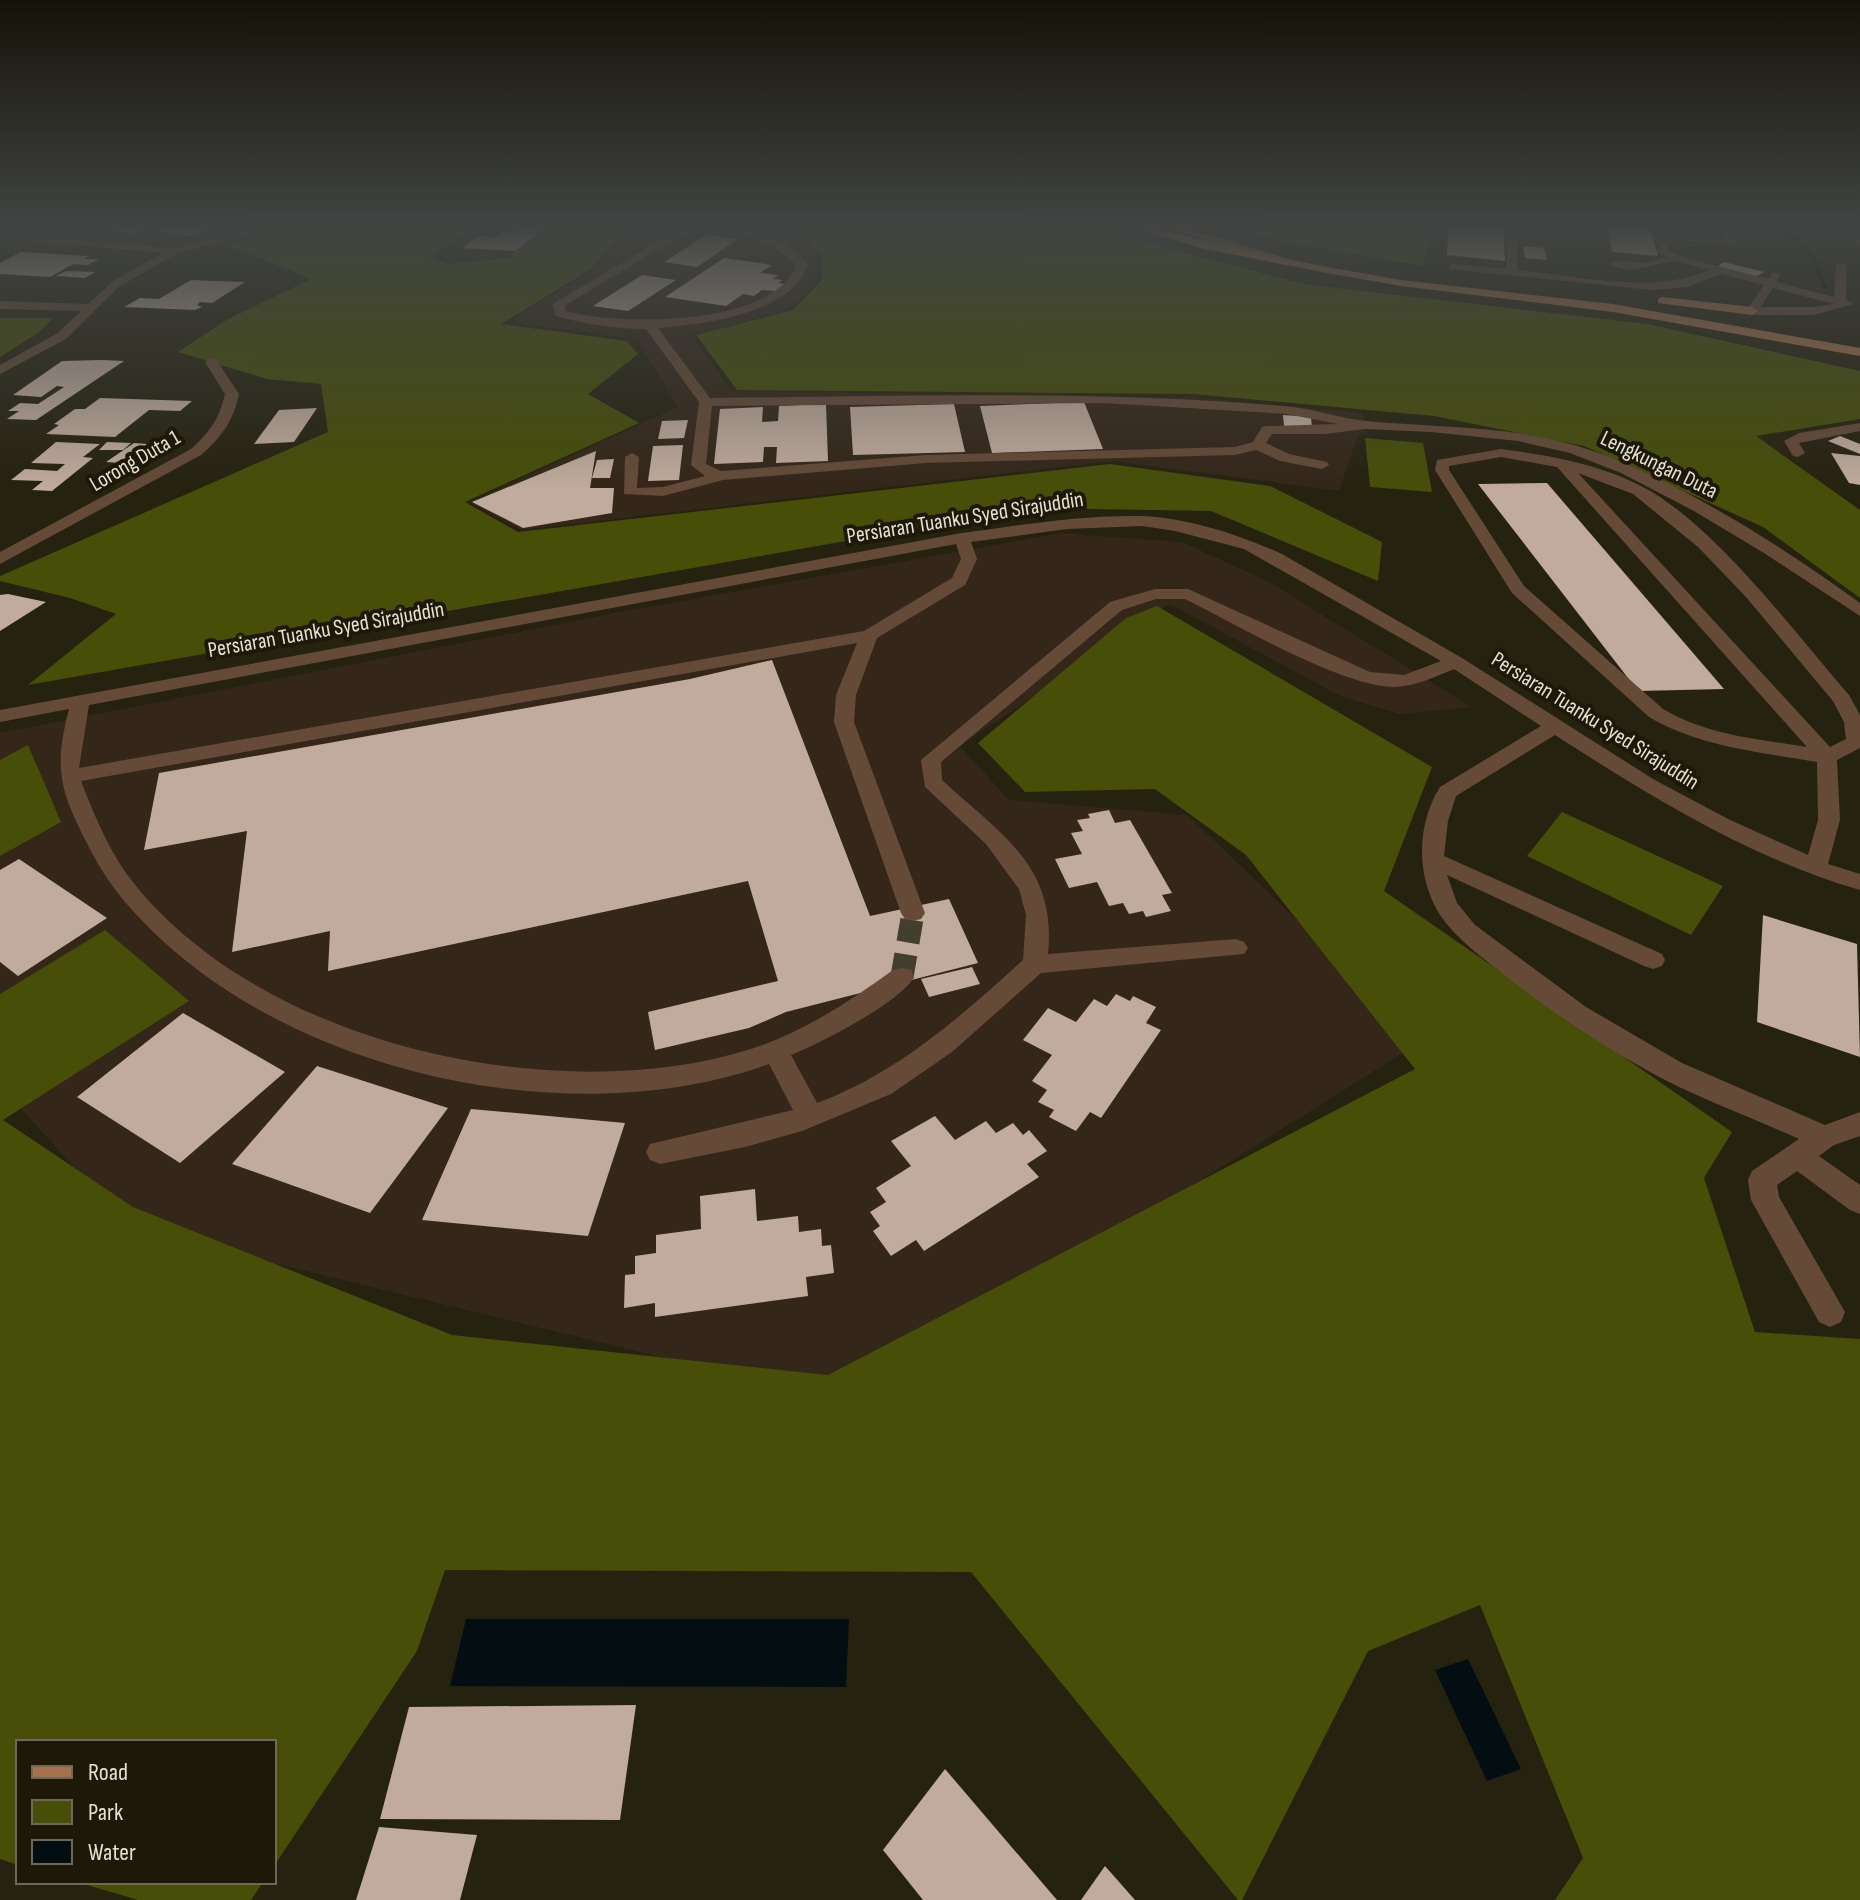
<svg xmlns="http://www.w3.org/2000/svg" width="1860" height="1900" viewBox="0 0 1860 1900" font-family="'Sofia Sans Condensed',sans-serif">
<rect width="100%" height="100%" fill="#262210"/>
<g fill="#342619">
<path d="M634,224H797L817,259L816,279L790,309L692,336L732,391L1197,398L1362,413L1367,434L1358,435L1339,491L1113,461L521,530L469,502L678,407L637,339L521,324L513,319L597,268Z"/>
<path d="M1062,533L1182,542L1267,581L1472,707L1400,714L1342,697L1170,604L960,746L1009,800L1188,815L1422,1041L847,1402L128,1228L0,1085V733L615,613Z"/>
</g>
<g fill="#464e08">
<path d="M307,224H475L430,257L448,264L507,258L557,224H629L592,268L501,324L627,341L638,354L588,394L639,423L465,502L518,532L1110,464L1270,486L1382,542L1378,581L1211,511L1033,508L28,685L116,614L70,598L0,581V576L328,432L321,384L267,379L178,352L228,319L311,279L228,245Z"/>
<path d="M802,224H1075L1303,284L1647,324L1860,371V419L1756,436L1860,510V598L1763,527L1584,446L1434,416L1193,394L737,390L696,335L793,310L822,280V256L802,232Z"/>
<path d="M1224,224H1432L1423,266L1271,239Z"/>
<path d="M0,318H53L38,333L0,357Z"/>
<path d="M1365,438L1423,443L1432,492L1370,487Z"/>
<path d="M1157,606L1432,767L1384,891L1732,1132L1704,1178L1755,1332L1860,1339V1900H1555L1583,1858L1480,1605L1368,1651L1242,1900H1238L971,1572L445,1570L417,1651L274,1866V1742H18V1865L0,1859V994L105,930L189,1001L3,1120L133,1207L452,1335L828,1375L1415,1069L1246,855L1155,789L1025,792L978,743L1126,618Z"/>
<path d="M28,745L61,822L0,856V760Z"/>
<path d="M1562,812L1723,886L1691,935L1527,856Z"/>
<path d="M77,1882H263L251,1900H138Z"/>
</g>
<g fill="#030e13">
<path d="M466,1619H849L846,1687L450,1686Z"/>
<path d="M1468,1659L1521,1769L1487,1781L1435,1670Z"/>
</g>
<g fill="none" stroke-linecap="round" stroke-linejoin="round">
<path fill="#030e13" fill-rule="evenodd" d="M1779,224H1784L1816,258L1827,289L1823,288L1812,258Z"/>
</g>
<g fill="#c0ab9d">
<path d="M175,224H220L192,236L158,231Z"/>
<path d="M1448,224H1503L1505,261L1447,255Z"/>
<path d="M1607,224H1649L1658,256L1612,252Z"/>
<path d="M116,225L146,227L134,233L104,230Z"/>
<path d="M520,228L544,229L516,251L462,248L478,236L496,237L504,231H515Z"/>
<path d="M706,235L738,239L697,267L664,262Z"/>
<path d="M1523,246L1544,248L1547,260L1525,258Z"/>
<path d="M21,252L89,256L84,259H99L88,265L73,264L50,277L0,274V263Z"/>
<path d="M724,258L772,265L760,273L778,275L773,279L783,280L778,283L785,284L775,291L762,290L754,296L743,294L726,306L665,297Z"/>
<path d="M1724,262L1764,272L1755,277L1716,267Z"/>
<path d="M66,271L95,272L85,278L56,276Z"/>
<path d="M642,275L676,280L628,311L593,306Z"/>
<path d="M191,280L245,282L212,303L200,302L197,305L202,307L195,310L124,307L140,298L159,299Z"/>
<path d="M102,360L124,361L36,420L7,419L19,411H8L20,403L38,404L64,387L57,386L41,397L13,395L62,361Z"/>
<path d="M100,398L192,401L180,411L149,410L115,437L46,434L59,425L54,424L75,409H85Z"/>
<path d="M1084,402L1103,449L992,453L980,406Z"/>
<path d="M826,404L828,461L776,463L777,447H764L763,462L714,464L720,409L763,407L762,422L778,421L779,406Z"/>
<path d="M954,404L965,452L853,455L850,407Z"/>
<path d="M317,408L294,442L254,444L279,410Z"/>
<path d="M1283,415L1311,417L1312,428L1284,426Z"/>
<path d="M688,420L684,438L658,439L662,421Z"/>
<path d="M1840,436L1860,444V454L1828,441Z"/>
<path d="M56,442L100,444L83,457L93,458L52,491L32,490L43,481L11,480L25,469L57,471L65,464L31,463Z"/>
<path d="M107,442L131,443L123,450H99Z"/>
<path d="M134,443L147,444L120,463L106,462Z"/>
<path d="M683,445L679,480L648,481L653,446Z"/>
<path d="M596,451L590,488H614L612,513L523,528L472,502Z"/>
<path d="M1831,453L1860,456V485L1849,483Z"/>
<path d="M614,459L610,478H592L597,460Z"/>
<path d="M1547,483L1724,689L1638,691L1478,484Z"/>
<path d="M8,594L46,602L0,631V595Z"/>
<path d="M772,660L870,916L949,899L978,963L786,1012L749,1028L655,1050L648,1012L778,981L748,881L328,971L330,931L232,952L247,831L144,850L159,773L690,679Z"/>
<path d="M1109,810L1115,823L1130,820L1172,893L1162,895L1171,911L1146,917L1143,911L1129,914L1123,903L1109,906L1097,882L1069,888L1055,859L1082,854L1071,833L1083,831L1077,820L1090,818L1088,814Z"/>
<path d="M19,859L107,918L18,976L0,962V870Z"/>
<path d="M1763,915L1857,944L1860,1057L1757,1022Z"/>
<path d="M972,967L980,984L929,997L921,979Z"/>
<path d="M1116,994L1130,1001L1133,996L1156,1007L1146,1023L1161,1030L1101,1118L1090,1112L1076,1131L1049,1117L1054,1110L1038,1102L1047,1090L1032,1081L1052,1055L1023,1040L1048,1008L1076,1022L1094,999L1107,1006Z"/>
<path d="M183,1013L285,1072L180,1163L77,1097Z"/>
<path d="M317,1066L448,1108L370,1213L232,1164Z"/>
<path d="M471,1109L625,1123L588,1236L422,1220Z"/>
<path d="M935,1116L955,1140L986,1121L996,1133L1013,1123L1023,1135L1029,1130L1047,1151L1027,1164L1039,1177L924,1251L916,1240L891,1256L873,1231L880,1226L870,1212L886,1202L876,1188L911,1166L891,1141Z"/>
<path d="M755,1189L757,1221L798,1216L799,1232L821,1229L822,1246L831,1245L834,1273L806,1277L808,1296L655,1317V1303L624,1308L625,1275L635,1274V1256L656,1253V1235L701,1229L700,1196Z"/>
<path d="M636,1705L620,1820L380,1819L409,1707Z"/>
<path d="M945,1769L1057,1900H923L883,1850Z"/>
<path d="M379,1827L477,1835L460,1900H356Z"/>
<path d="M1105,1866L1135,1900H1081Z"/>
</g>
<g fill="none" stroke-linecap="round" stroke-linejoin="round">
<path stroke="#423f2e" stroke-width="23" stroke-dasharray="23 12" stroke-linecap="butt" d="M902,977L913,913"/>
<g fill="#654a38" fill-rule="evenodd">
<path d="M269,224H287L178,253L120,286L66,339L0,374V365L58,333L81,311L0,309V301L88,304L112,282L162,253L0,238V232L174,248Z"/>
<path d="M686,224C733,224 775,226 808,265C791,314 704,324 658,328L710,398C901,396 1093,390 1283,406C1311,408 1338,418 1366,421C1439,428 1511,425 1581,447C1676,478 1780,545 1860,603V616L1764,553L1694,511L1621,473L1570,453L1518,441L1431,432L1365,429L1325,434H1272L1266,443L1289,454L1327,462L1329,465L1322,469L1280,461L1256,450L1235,455L926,463L723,480L663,496L624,494L625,457L632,453L639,457L637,488L663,487L705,476L691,465L699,402L646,329C615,329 586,324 556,316L553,304ZM698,226C737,234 767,235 796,265C775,327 618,326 566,311L565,305ZM1103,403L1287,414L1338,424L1267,426L1262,427L1253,442L1235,447L926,455L721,471L706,464L712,406Z"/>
<path d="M1507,224H1517L1518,270C1580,276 1651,295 1710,270C1700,268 1688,263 1678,262C1657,260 1632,278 1609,264L1615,261L1647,263L1666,257L1656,251L1664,242L1669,245L1667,250L1680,256L1768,279L1772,273H1780L1777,282L1834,297L1836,265L1846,263V300L1854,304L1813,315H1752L1746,311L1764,285L1721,274L1687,287L1652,290L1450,269V265L1454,264L1506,269ZM1773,288L1834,304L1813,307H1760Z"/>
<path d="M1719,224H1729L1736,244L1666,240L1661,237L1666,234L1726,239Z"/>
<path d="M1833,224H1845L1860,237V245Z"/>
<path d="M211,358L216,359L239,394C234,420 221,438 201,455L0,564V552L191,449C209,433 220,418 225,394L205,362Z"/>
<path d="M1860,423V431L1799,443L1805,453L1798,457L1793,456L1784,441L1799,433Z"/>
<path d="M1501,449C1548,455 1600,464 1643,487C1715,525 1794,632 1849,695L1860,715V748L1837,760L1840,820L1828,864L1860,874V890C1750,858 1651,797 1555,735L1456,796L1448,821L1444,856L1662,954L1665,960L1662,966L1653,969L1644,966L1447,875L1457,903L1475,925L1586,1007L1682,1063L1825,1125L1860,1112V1136L1834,1145L1819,1156L1860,1185V1214L1850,1210L1797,1171L1777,1185L1779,1197L1845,1312L1841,1322L1830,1327L1819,1322L1751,1200L1748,1180L1752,1171L1799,1139C1755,1119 1709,1102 1665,1080C1610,1051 1556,1015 1507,977C1483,958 1457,940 1440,915C1416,877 1416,825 1440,787L1541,726L1454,669C1435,677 1415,686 1395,687C1342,687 1236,624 1185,599H1156L1122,610L941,762L942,780C1000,834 1057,865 1048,954L1236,939L1244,942L1248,948L1244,954L1041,973L952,1052L891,1094L802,1131L745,1147L660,1164L650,1160L646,1152L650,1144L793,1110L769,1064C578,1133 313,1078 164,942C136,916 110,888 92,853C62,795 52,773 69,709L0,722V710L962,533C1021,525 1080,515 1140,516C1186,517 1240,535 1282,554L1462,658L1653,779L1728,819L1808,855L1818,820L1817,762C1760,752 1700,747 1649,717L1512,593L1435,470L1437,460ZM1501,457L1557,467L1807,747C1757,739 1707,735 1663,709L1524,586L1449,470V466ZM1578,473L1633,494L1698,547L1746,597L1833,701L1844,722L1846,739L1830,747ZM1142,526L1175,531L1244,549L1441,661L1404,675L1370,672L1188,589H1155L1110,602L921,760L925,787L986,844L1019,889L1026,915L1023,960C960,1017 898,1073 817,1103L791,1055C819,1044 901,1002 914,977L911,970L902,968L893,970C849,1002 803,1032 751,1049C555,1111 252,1044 126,873C107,846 93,812 81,781L857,643L836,695L834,722L901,913L905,919L913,921L921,919L925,913L854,722L856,695L877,638L965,585L977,559L971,542L1067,529ZM956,544L961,559L952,578L864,631L79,768L89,705Z"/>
</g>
<g fill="#a7714b" fill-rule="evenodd">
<path d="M1156,224H1173L1288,259L1322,266L1401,280L1613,304L1860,348V356L1613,312L1401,286L1322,272L1282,264Z"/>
<path d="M1662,297L1752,307L1758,311L1752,315L1658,303V299Z"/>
</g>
<path fill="#c18052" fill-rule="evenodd" d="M1123,224H1140L1291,262L1286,265L1201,248Z"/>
</g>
<linearGradient id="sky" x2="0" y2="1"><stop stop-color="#151309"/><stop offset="0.46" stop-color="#414442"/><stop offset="1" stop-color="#414442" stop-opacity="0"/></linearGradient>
<rect width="1860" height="490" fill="url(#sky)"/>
<g text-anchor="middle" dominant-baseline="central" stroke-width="8" stroke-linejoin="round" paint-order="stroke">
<g font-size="22" fill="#e4e1d5" stroke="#1d1807">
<text transform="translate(135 461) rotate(-30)">Lorong Duta 1</text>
<text transform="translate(1659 465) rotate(26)">Lengkungan Duta</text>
<text transform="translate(965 518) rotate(-9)">Persiaran Tuanku Syed Sirajuddin</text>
<text transform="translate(326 630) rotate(-10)">Persiaran Tuanku Syed Sirajuddin</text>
<text transform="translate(1595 721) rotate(32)">Persiaran Tuanku Syed Sirajuddin</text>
</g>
</g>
<rect x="16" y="1740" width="260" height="144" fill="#1d1807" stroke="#6d6859" stroke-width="2"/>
<rect x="32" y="1766" width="40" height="12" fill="#a7714b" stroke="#6d6859" stroke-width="2"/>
<text x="88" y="1780" font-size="24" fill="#e4e1d5">Road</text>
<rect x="32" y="1800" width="40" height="24" fill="#464e08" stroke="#6d6859" stroke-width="2"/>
<text x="88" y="1820" font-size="24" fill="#e4e1d5">Park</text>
<rect x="32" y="1840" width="40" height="24" fill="#030e13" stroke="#6d6859" stroke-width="2"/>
<text x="88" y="1860" font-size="24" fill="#e4e1d5">Water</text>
</svg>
